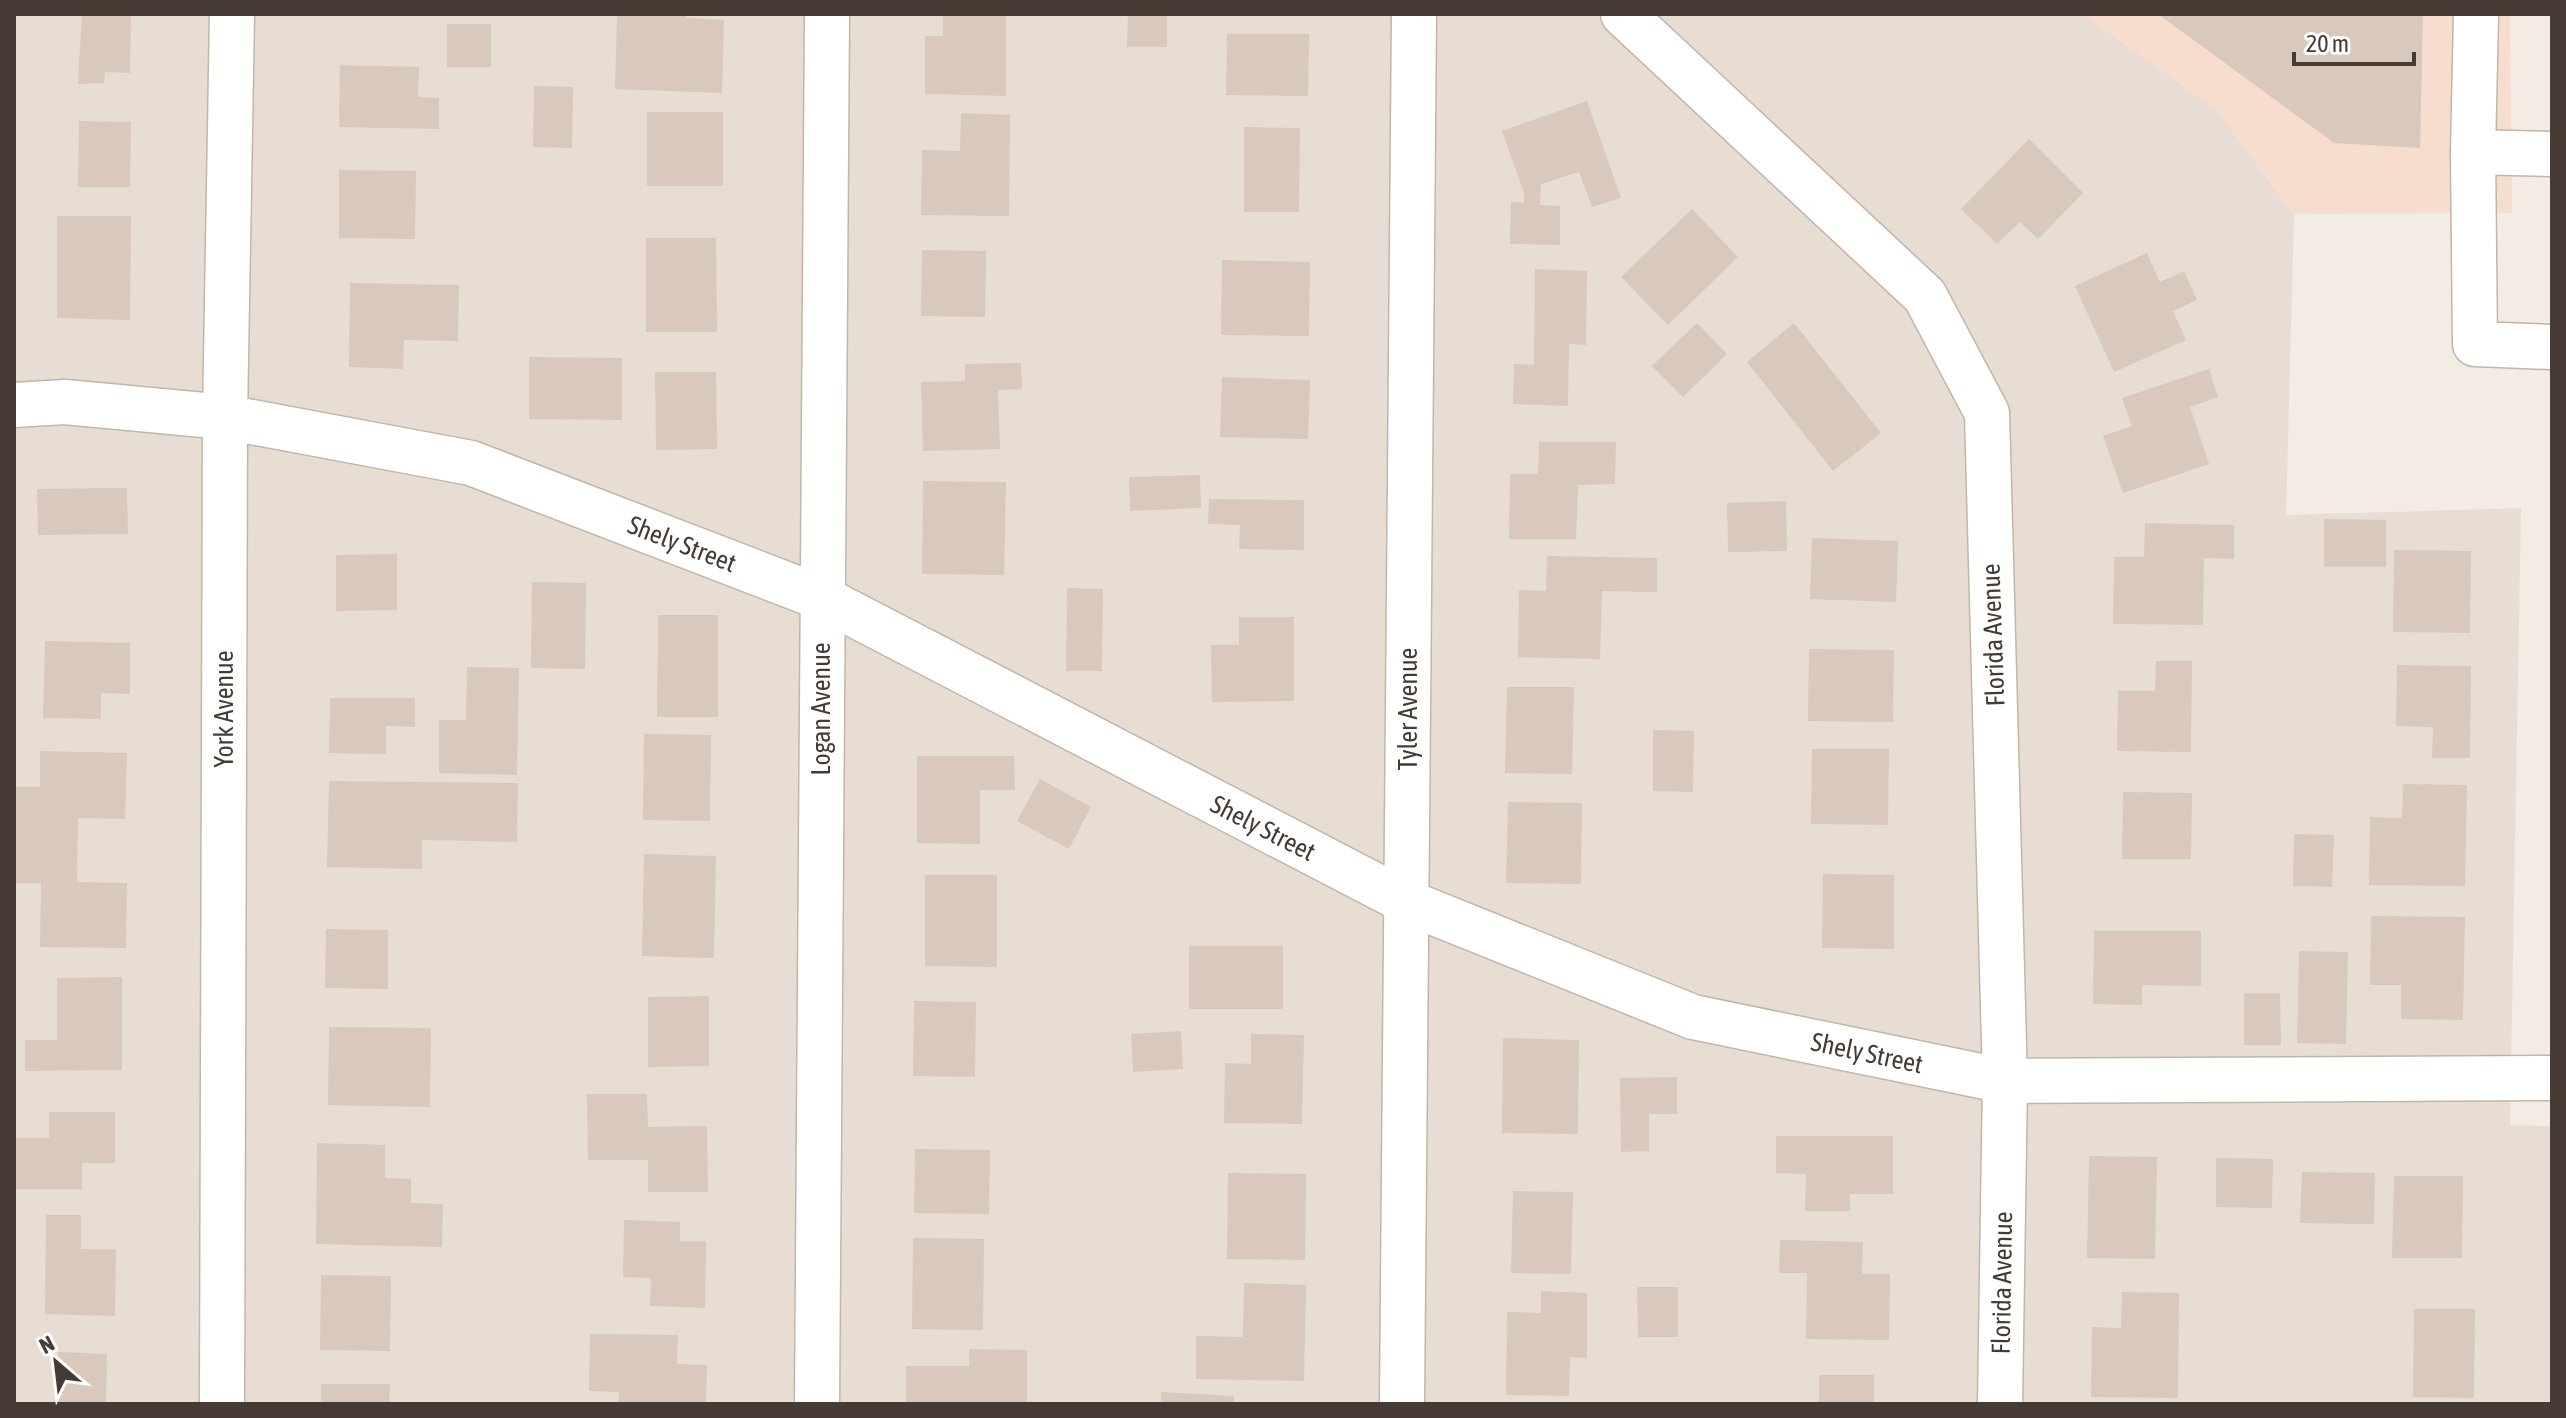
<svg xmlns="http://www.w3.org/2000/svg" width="2566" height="1418" viewBox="0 0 2566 1418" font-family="'Asap Condensed',sans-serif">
<rect width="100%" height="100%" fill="#f3ece4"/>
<path fill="#e8ddd2" d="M14,14H2083L2217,110L2294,214L2286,515L2521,508L2510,1125L2552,1126V1404H14Z"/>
<path fill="#f7ddce" d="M2083,14H2510L2512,213L2294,214L2217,110Z"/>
<g fill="#d9c8bc">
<path d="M82,14H131L130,73L105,72L104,83L78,84Z"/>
<path d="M617,14H686V18L724,20L722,93L615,89Z"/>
<path d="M943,14H1006V96L925,94V36H943Z"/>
<path d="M1128,14H1167V47H1127Z"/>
<path d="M2158,14H2423L2420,148L2334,143Z"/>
<rect x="447" y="24" width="44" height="43"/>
<path d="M1227,34H1309L1308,96L1226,95Z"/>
<path d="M340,65L419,67L418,97L439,98V129L339,127Z"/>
<path d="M534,86L573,87L572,148L533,147Z"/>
<path d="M1587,101L1621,198L1592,207L1579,172L1541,184L1540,205L1560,206V245L1510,244L1511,202L1524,203V193L1502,131Z"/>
<rect x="647" y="112" width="76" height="74"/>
<path d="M961,113L1010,115L1009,216L921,215L922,150L960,151Z"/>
<path d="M79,121L131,122L130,187H78Z"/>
<path d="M1244,127L1300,128L1299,212H1244Z"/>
<path d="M2029,139L2083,193L2038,239L2020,222L1997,244L1961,209Z"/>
<path d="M339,170L416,171L415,239L339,238Z"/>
<path d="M1692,209L1738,257L1668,325L1621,277Z"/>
<path d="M57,216H131L130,320L57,318Z"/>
<path d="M646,238H716L717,332H646Z"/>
<path d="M922,250L986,251L985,317L921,316Z"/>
<path d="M2147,253L2160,282L2184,271L2197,300L2173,311L2186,340L2114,372L2075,286Z"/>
<path d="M1222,260L1310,262L1309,336L1221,335Z"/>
<path d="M1535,269L1587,271L1586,345L1569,344L1568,406L1513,404L1514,364L1534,365Z"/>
<path d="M350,283L459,285L458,341L404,340L403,369L349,367Z"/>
<path d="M1697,323L1727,354L1683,397L1652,366Z"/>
<path d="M1794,323L1881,433L1833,471L1747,362Z"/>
<path d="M529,357L622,358V420L529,419Z"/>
<path d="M1021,363L1022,389L998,390L1000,449L923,451L921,382L965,381V364Z"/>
<path d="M2209,369L2218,397L2190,407L2209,464L2123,493L2103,436L2132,426L2122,398Z"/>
<path d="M655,372H716L717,449L656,450Z"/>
<path d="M1222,377L1310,380L1308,439L1220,437Z"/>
<path d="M1539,442H1616L1615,484L1578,485L1576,539H1509L1510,474H1538Z"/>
<path d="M1200,475L1201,508L1130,511L1129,477Z"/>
<path d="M923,481L1006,482L1004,575L922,574Z"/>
<path d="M127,488L128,534L38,535L37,489Z"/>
<path d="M1209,499L1304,500V550L1239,549L1240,525L1208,524Z"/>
<path d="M1786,501L1787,551L1728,552L1727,503Z"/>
<path d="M2324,519L2386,520V567H2324Z"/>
<path d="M2145,523L2234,525V559L2204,558L2203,625L2113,624L2114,557H2144Z"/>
<path d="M1812,538L1898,541L1896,602L1810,599Z"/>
<path d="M2394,550L2471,551L2470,633L2393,632Z"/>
<path d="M397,554V610L336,611V555Z"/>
<path d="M1547,556L1657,558V592L1602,591L1600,659L1518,657L1519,590L1546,591Z"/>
<path d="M532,582L586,583L585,669L531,668Z"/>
<path d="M1067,588L1103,589L1102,671H1066Z"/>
<path d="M658,615H718V717H657Z"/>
<path d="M1239,617H1294V701L1212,702L1211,645H1239Z"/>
<path d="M45,641L130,643V694L101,693V719L43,718Z"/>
<path d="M1809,649L1894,650L1893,722L1808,721Z"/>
<path d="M2156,661H2192L2191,752L2117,751L2118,691H2155Z"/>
<path d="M2397,665L2471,666L2470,758H2432L2433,727L2396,726Z"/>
<path d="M467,667L519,668L517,775L439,773V720H466Z"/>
<path d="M1507,687H1574L1572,774L1505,773Z"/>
<path d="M330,698H415V727L386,726V754L329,753Z"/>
<path d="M1653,730L1694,731L1693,792L1653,791Z"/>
<path d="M644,734L711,735L710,821L643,820Z"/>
<path d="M1812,749H1889L1888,825L1811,824Z"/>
<path d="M40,751L127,753L125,819L78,818L77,882L127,883L126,948L40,947L41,883H14L15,787H40Z"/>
<path d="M917,756H1014L1015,790H980V844L917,843Z"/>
<path d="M1040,779L1091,807L1069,849L1017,821Z"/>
<path d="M329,781L518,783L517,842L422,840V869L327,867Z"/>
<path d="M2403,784L2467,785L2465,886L2369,885L2370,817L2402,818Z"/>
<path d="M2123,792L2192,793L2191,859H2122Z"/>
<path d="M1508,802L1582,803L1581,884L1506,883Z"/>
<path d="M2294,834L2334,835L2332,887L2293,886Z"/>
<path d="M644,854L716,856L714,958L642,956Z"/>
<path d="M1823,874L1894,875V949L1822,948Z"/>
<path d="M925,875H997V967L925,966Z"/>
<path d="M2371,916L2465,917L2463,1020L2401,1019V985H2370Z"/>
<path d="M326,929L388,930V989L325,988Z"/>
<path d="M2094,931H2201V986L2142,985V1005L2093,1004Z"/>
<rect x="1189" y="946" width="94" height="63"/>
<path d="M2299,951L2348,952L2346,1044L2297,1043Z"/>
<path d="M122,977V1070L25,1071V1040H57V978Z"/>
<path d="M2244,993H2280L2281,1045H2244Z"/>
<path d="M709,996V1066L648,1067V997Z"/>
<path d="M914,1001L976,1002L975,1077L913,1076Z"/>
<path d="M329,1027L431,1028L430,1107L328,1105Z"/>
<path d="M1181,1031L1183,1069L1133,1072L1131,1034Z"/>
<path d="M1251,1034L1304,1035L1302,1124L1224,1123L1225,1063L1251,1064Z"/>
<path d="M1503,1038L1579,1040L1578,1134L1502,1133Z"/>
<path d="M1677,1077V1114H1649V1151L1621,1152L1620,1078Z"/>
<path d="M587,1094H647L648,1127L707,1126L708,1192H648V1160H588Z"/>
<path d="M49,1112H115V1163H82V1189H16V1138H49Z"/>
<path d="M1776,1136H1893V1194H1850V1211H1805L1806,1174L1776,1173Z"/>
<path d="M317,1143L385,1145V1178L411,1179V1203L443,1204L442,1247L316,1244Z"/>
<path d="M915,1149L990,1150L989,1214L914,1213Z"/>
<path d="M2089,1156L2157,1157L2155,1259L2087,1258Z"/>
<path d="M2216,1158L2273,1159L2272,1208L2216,1207Z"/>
<path d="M2302,1172L2375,1173L2374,1224L2300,1223Z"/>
<path d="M1228,1173L1306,1174L1305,1260L1227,1259Z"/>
<path d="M2394,1176H2463L2462,1258H2392Z"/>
<path d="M1513,1191L1573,1192L1571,1274L1511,1273Z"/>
<path d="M46,1215H81V1249H116L115,1316L45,1314Z"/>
<path d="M624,1220L680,1222V1241H706L705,1308L650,1306L651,1278L623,1277Z"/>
<path d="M913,1238L984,1239L983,1330L912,1329Z"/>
<path d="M1780,1240L1863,1242L1862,1274H1890L1889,1340L1806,1339L1807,1273H1779Z"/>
<path d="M321,1275L391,1276L390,1351L320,1350Z"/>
<path d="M1244,1283L1306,1285L1304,1381L1196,1379V1336L1243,1337Z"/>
<path d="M1637,1287H1678V1337H1638Z"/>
<path d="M1541,1291L1587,1293V1358L1570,1357L1569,1396L1506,1395L1507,1312L1541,1313Z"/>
<path d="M2122,1292L2179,1293L2178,1398L2091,1397L2092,1327L2121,1328Z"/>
<path d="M2414,1309H2475L2474,1398L2413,1397Z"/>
<path d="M590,1334L678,1335L677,1364L707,1365L706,1404H618L619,1392L589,1391Z"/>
<path d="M969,1349L1027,1350V1404H906V1366H969Z"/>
<path d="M58,1352L107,1354L106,1404H56Z"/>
<rect x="1819" y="1375" width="55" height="29"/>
<path d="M321,1384H390L389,1404H321Z"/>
<path d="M1161,1392L1234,1396V1404H1161Z"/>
</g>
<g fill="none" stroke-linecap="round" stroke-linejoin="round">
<g stroke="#c2b5a9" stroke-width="47">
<g id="minor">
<path d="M1623,14L1925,296L1987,413L2005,1081L2000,1404"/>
<path d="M2476,14L2473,152L2552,154"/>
<path d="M2473,152L2475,344L2552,347"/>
<path d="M14,405L65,402L225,417L471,463L822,598L1407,902L1693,1017L2005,1081L2552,1078"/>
<path d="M222,1404L225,417L232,14"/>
<path d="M817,1404L827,14"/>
<path d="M1402,1404L1414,14"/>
</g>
</g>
<use href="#minor" stroke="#fff" stroke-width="44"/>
</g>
<g text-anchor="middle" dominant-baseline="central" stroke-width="6" stroke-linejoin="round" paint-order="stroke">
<g font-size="26" fill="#463b34" stroke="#fff">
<text transform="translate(682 544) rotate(21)">Shely Street</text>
<text transform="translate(1993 635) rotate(-92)">Florida Avenue</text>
<text transform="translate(224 709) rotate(-90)">York Avenue</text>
<text transform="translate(821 709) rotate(-90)">Logan Avenue</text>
<text transform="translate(1408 709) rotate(-90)">Tyler Avenue</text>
<text transform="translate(1263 828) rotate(27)">Shely Street</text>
<text transform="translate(1867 1053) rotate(12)">Shely Street</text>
<text transform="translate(2002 1283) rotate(-89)">Florida Avenue</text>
</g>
</g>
<rect width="2566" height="1418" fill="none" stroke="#463b34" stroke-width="32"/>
<g transform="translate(56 1362) rotate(332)" stroke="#ffffff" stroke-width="6" paint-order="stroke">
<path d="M0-6L14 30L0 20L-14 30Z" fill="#463b34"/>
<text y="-12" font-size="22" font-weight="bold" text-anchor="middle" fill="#463b34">N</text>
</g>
<path d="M2294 52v12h120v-12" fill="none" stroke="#463b34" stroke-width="4"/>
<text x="2306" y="52" font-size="24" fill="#463b34" stroke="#ffffff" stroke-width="6" paint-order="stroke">20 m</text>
</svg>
